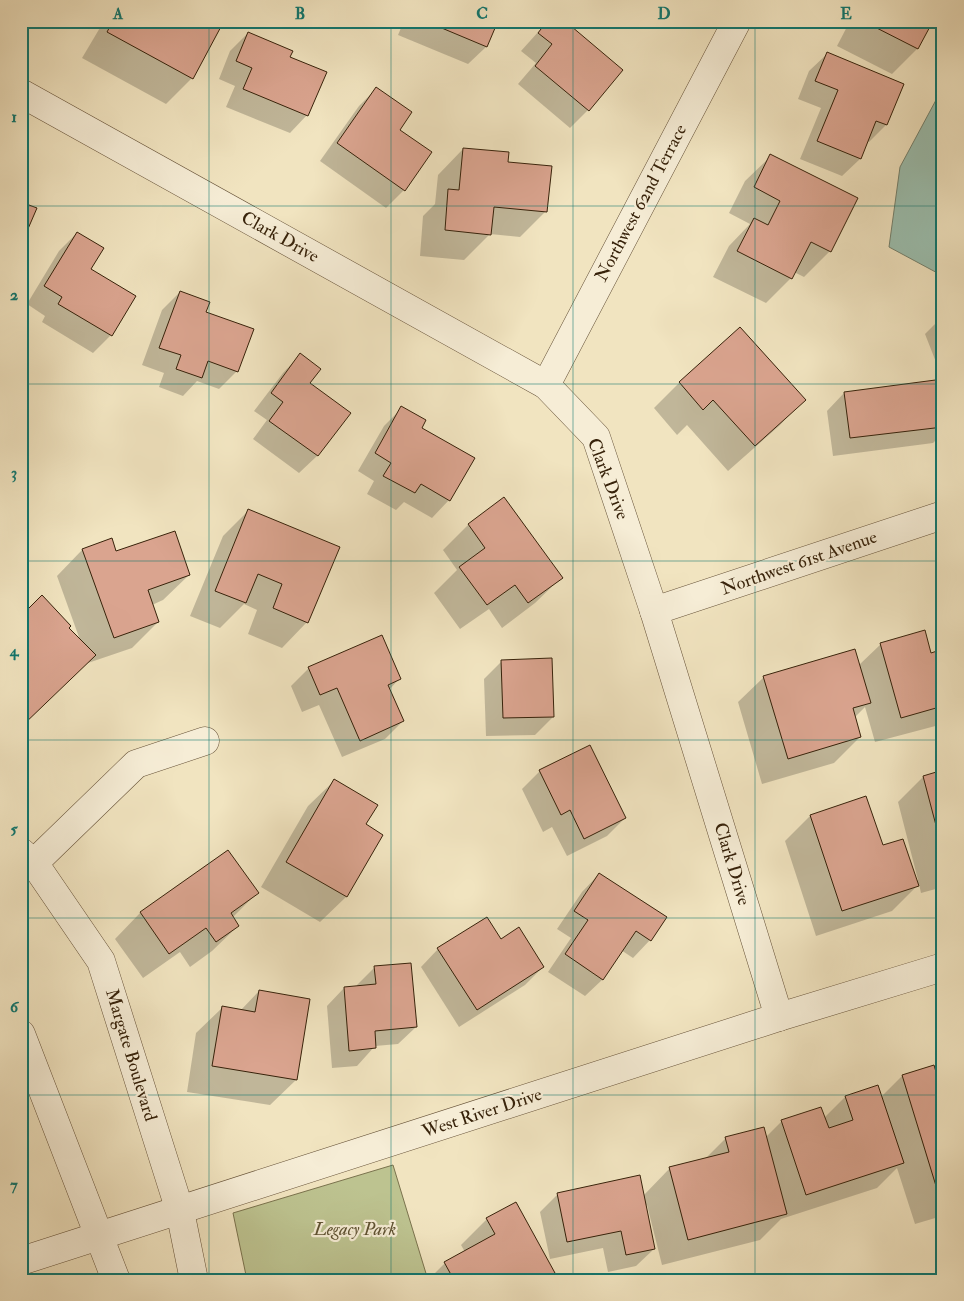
<svg xmlns="http://www.w3.org/2000/svg" width="964" height="1301" viewBox="0 0 964 1301" font-family="'IM FELL Double Pica',serif">
<rect width="100%" height="100%" fill="#f1e4c0"/>
<filter id="stains"><feTurbulence type="fractalNoise" baseFrequency=".004" numOctaves="4"/><feColorMatrix values="0 0 0 0 .2 0 0 0 0 .09 0 0 0 0 .02 0 0 0 .5 -.17"/></filter>
<radialGradient id="worn" r=".72"><stop offset=".6" stop-color="#630" stop-opacity="0"/><stop offset="1" stop-color="#630" stop-opacity=".3"/></radialGradient>
<path fill="#bdc390" stroke="#7a724d" d="M393,1165L428,1280H247L233,1213Z"/>
<path fill="#9bbfaf" stroke="#73806d" d="M943,87V276L889,247L900,167Z"/>
<g fill="#0003">
<path d="M56,21H65L61,25Z"/>
<path d="M104,21H223L192,78L166,104L82,58Z"/>
<path d="M404,21H497L486,47L468,64L398,35Z"/>
<path d="M548,21L621,70L588,110L570,128L518,84L536,63L521,51Z"/>
<path d="M850,21H931L917,49L892,74L837,46Z"/>
<path d="M248,33L307,115L290,133L226,107L235,86L219,79L230,51Z"/>
<path d="M827,54L886,125L869,142L867,141L860,159L842,176L800,159L821,108L798,99L809,71Z"/>
<path d="M377,88L398,130L404,190L386,208L320,161L359,106Z"/>
<path d="M463,149L507,163L546,211L520,237L490,234L464,260L420,256L423,216L435,204L438,175Z"/>
<path d="M771,156L830,251L804,277L794,272L791,278L766,303L713,277L729,246L750,224L729,213L745,181Z"/>
<path d="M77,233L89,270L134,297L111,335L93,353L42,322L45,316L27,304L59,251Z"/>
<path d="M180,292L205,313L237,371L219,389L197,381L183,396L159,387L164,373L142,365L162,310Z"/>
<path d="M943,316V433L933,443L833,456L827,411L844,393L943,380L925,334Z"/>
<path d="M740,329L804,400L779,426L728,471L687,425L677,435L654,408L679,383Z"/>
<path d="M300,355L308,383L349,413L317,456L299,473L253,439L267,420L254,411L283,373Z"/>
<path d="M402,408L421,428L449,500L432,518L404,502L396,510L367,494L374,481L358,471L384,426Z"/>
<path d="M504,499L561,578L535,603L502,628L489,609L460,629L434,593L457,570L443,550L468,525Z"/>
<path d="M249,510L307,622L282,648L248,634L257,610L244,604L220,628L190,616L223,536Z"/>
<path d="M111,540L116,553L189,575L163,600L152,605L158,622L132,648L88,663L68,628L80,640L57,576L82,550Z"/>
<path d="M381,637L399,679L389,690L403,721L385,739L342,757L319,705L302,712L291,686L309,668Z"/>
<path d="M881,644L930,654L943,649V724L875,742L865,707L854,718L860,737L834,763L762,784L738,702L764,677L859,665Z"/>
<path d="M502,661L553,717L535,735L486,736L484,679Z"/>
<path d="M589,747L625,818L607,836L567,856L552,827L543,832L522,789L540,771Z"/>
<path d="M943,772V887L921,893L919,884L892,911L816,936L785,841L810,816L882,847L916,881L918,880L898,802L923,777Z"/>
<path d="M334,781L364,825L382,835L346,897L320,922L261,887L308,806Z"/>
<path d="M228,852L257,893L232,918L238,926L212,951L190,967L180,952L143,978L115,939L140,913Z"/>
<path d="M599,874L650,940L633,958L621,950L603,979L585,996L548,972L571,938L557,929L582,892Z"/>
<path d="M438,949L543,967L525,985L459,1027L421,967Z"/>
<path d="M375,967L416,1027L398,1044L375,1046L357,1066L332,1068L327,1006L344,988L357,987V985Z"/>
<path d="M259,991L296,1080L270,1105L187,1092L196,1033L222,1008L240,1011Z"/>
<path d="M933,1067L940,1092L943,1091L942,1216L915,1224L897,1168L877,1188L781,1219L760,1240L662,1265L647,1205L645,1206L654,1249L636,1266L608,1272L603,1248L550,1259L540,1212L558,1194L643,1196L670,1168L704,1160L726,1138H765L782,1121L824,1118L845,1097H881L902,1076Z"/>
<path d="M515,1204L554,1273L547,1280H428L445,1263L465,1252L461,1245L487,1219Z"/>
</g>
<g fill="#daa48f" stroke="#37220a">
<path d="M113,21H224L193,79L107,32Z"/>
<path d="M425,21H498L487,47Z"/>
<path d="M547,21H565L623,70L589,111L535,66L552,44L538,33Z"/>
<path d="M863,21H933L918,49Z"/>
<path d="M248,32L293,51L290,57L327,72L308,116L243,89L252,68L236,61Z"/>
<path d="M827,52L904,84L887,125L876,121L861,159L817,141L838,90L815,81Z"/>
<path d="M376,87L412,112L400,130L432,152L405,191L337,143Z"/>
<path d="M463,148L509,152L508,162L552,166L547,212L494,207L491,235L445,230L448,189L459,190Z"/>
<path d="M770,154L858,198L831,252L811,242L792,279L737,251L754,218L768,225L780,201L754,187Z"/>
<path d="M21,202L37,208L21,245Z"/>
<path d="M77,232L104,248L91,269L136,296L112,336L58,304L62,297L44,286Z"/>
<path d="M180,291L210,302L206,312L254,329L238,372L208,361L202,378L176,369L181,355L159,348Z"/>
<path d="M740,327L806,400L755,446L713,400L703,410L679,382Z"/>
<path d="M300,353L321,369L310,383L351,413L318,456L269,421L283,402L271,393Z"/>
<path d="M943,379V427L850,438L844,392Z"/>
<path d="M401,406L426,420L422,428L475,458L450,501L421,484L415,493L383,476L391,463L375,453Z"/>
<path d="M504,497L563,578L528,603L515,585L487,605L459,567L485,548L468,524Z"/>
<path d="M248,509L340,547L308,623L273,608L282,584L258,574L246,603L215,591Z"/>
<path d="M175,531L190,575L148,590L159,622L114,638L82,549L112,538L116,551Z"/>
<path d="M42,595L71,626L69,628L96,655L21,727V616Z"/>
<path d="M925,630L931,653L943,649V706L901,718L880,643Z"/>
<path d="M382,635L401,679L388,685L404,721L360,741L337,688L320,695L308,667Z"/>
<path d="M855,649L871,703L853,708L861,737L788,759L763,676Z"/>
<path d="M552,658L554,717L503,718L501,660Z"/>
<path d="M590,745L626,818L584,839L570,810L561,815L539,770Z"/>
<path d="M943,770V852L923,776Z"/>
<path d="M334,779L378,805L366,824L383,835L347,897L286,862Z"/>
<path d="M866,796L883,845L903,839L919,886L842,911L810,815Z"/>
<path d="M228,850L259,893L231,913L239,926L216,942L206,928L169,954L140,912Z"/>
<path d="M599,873L667,917L651,941L636,931L603,980L565,954L588,920L574,911Z"/>
<path d="M487,917L501,939L519,927L544,967L477,1010L437,948Z"/>
<path d="M411,963L417,1027L375,1031L376,1048L349,1051L344,987L376,984L374,966Z"/>
<path d="M259,990L310,999L297,1080L212,1066L222,1006L255,1012Z"/>
<path d="M934,1065L941,1090H943V1199H940L902,1075Z"/>
<path d="M878,1085L904,1163L806,1195L781,1120L821,1107L829,1128L853,1120L845,1096Z"/>
<path d="M764,1127L787,1214L688,1240L669,1167L729,1152L725,1137Z"/>
<path d="M640,1175L655,1249L626,1255L621,1231L567,1242L557,1193Z"/>
<path d="M516,1202L555,1273L543,1280H454L444,1262L495,1234L486,1218Z"/>
</g>
<g fill="none" stroke-linecap="round" stroke-linejoin="round">
<g stroke="#665238" stroke-width="29">
<g id="minor">
<path d="M21,93L546,385L596,437L654,611L779,1017"/>
<path d="M546,385L737,21"/>
<path d="M654,611L943,515"/>
<path d="M21,852L34,863L101,961L180,1211L194,1280"/>
<path d="M34,863L136,764L205,741"/>
<path d="M21,1034L116,1280"/>
<path d="M21,1261L779,1017L943,967"/>
</g>
</g>
<use href="#minor" stroke="#f6edd6" stroke-width="28"/>
</g>
<path fill="none" stroke="#0f766e" stroke-width="1" stroke-opacity="0.55" d="M209,21V1280M391,21V1280M573,21V1280M755,21V1280M21,206H943M21,384H943M21,561H943M21,740H943M21,918H943M21,1095H943"/>
<g text-anchor="middle" dominant-baseline="central" stroke-width="4.5" stroke-linejoin="round" paint-order="stroke">
<g font-size="18" fill="#37220a" stroke="#f6edd6">
<text transform="translate(641 203) rotate(-62)">Northwest 62nd Terrace</text>
<text transform="translate(280 237) rotate(29)">Clark Drive</text>
<text transform="translate(608 479) rotate(69)">Clark Drive</text>
<text transform="translate(799 563) rotate(-19)">Northwest 61st Avenue</text>
<text transform="translate(732 864) rotate(73)">Clark Drive</text>
<text transform="translate(131 1055) rotate(73)">Margate Boulevard</text>
<text transform="translate(482 1113) rotate(-18)">West River Drive</text>
</g>
<g font-size="18" font-style="italic" fill="#5f5232" stroke="#f6edd6">
<text x="355" y="1229">Legacy Park</text>
</g>
</g>
<rect width="964" height="1301" fill="none" stroke="#f1e4c0" stroke-width="55"/>
<rect x="28" y="28" width="908" height="1246" fill="none" stroke="#0f766e" stroke-width="2"/>
<g font-size="16" text-anchor="middle" font-weight="bold" fill="#0f766e">
<text x="118" y="19">A</text>
<text x="300" y="19">B</text>
<text x="482" y="19">C</text>
<text x="664" y="19">D</text>
<text x="846" y="19">E</text>
<text x="14" y="122">1</text>
<text x="14" y="300">2</text>
<text x="14" y="478">3</text>
<text x="14" y="656">4</text>
<text x="14" y="834">5</text>
<text x="14" y="1012">6</text>
<text x="14" y="1190">7</text>
</g>
<rect width="100%" height="100%" filter="url(#stains)"/>
<rect width="100%" height="100%" fill="url(#worn)"/>
</svg>
